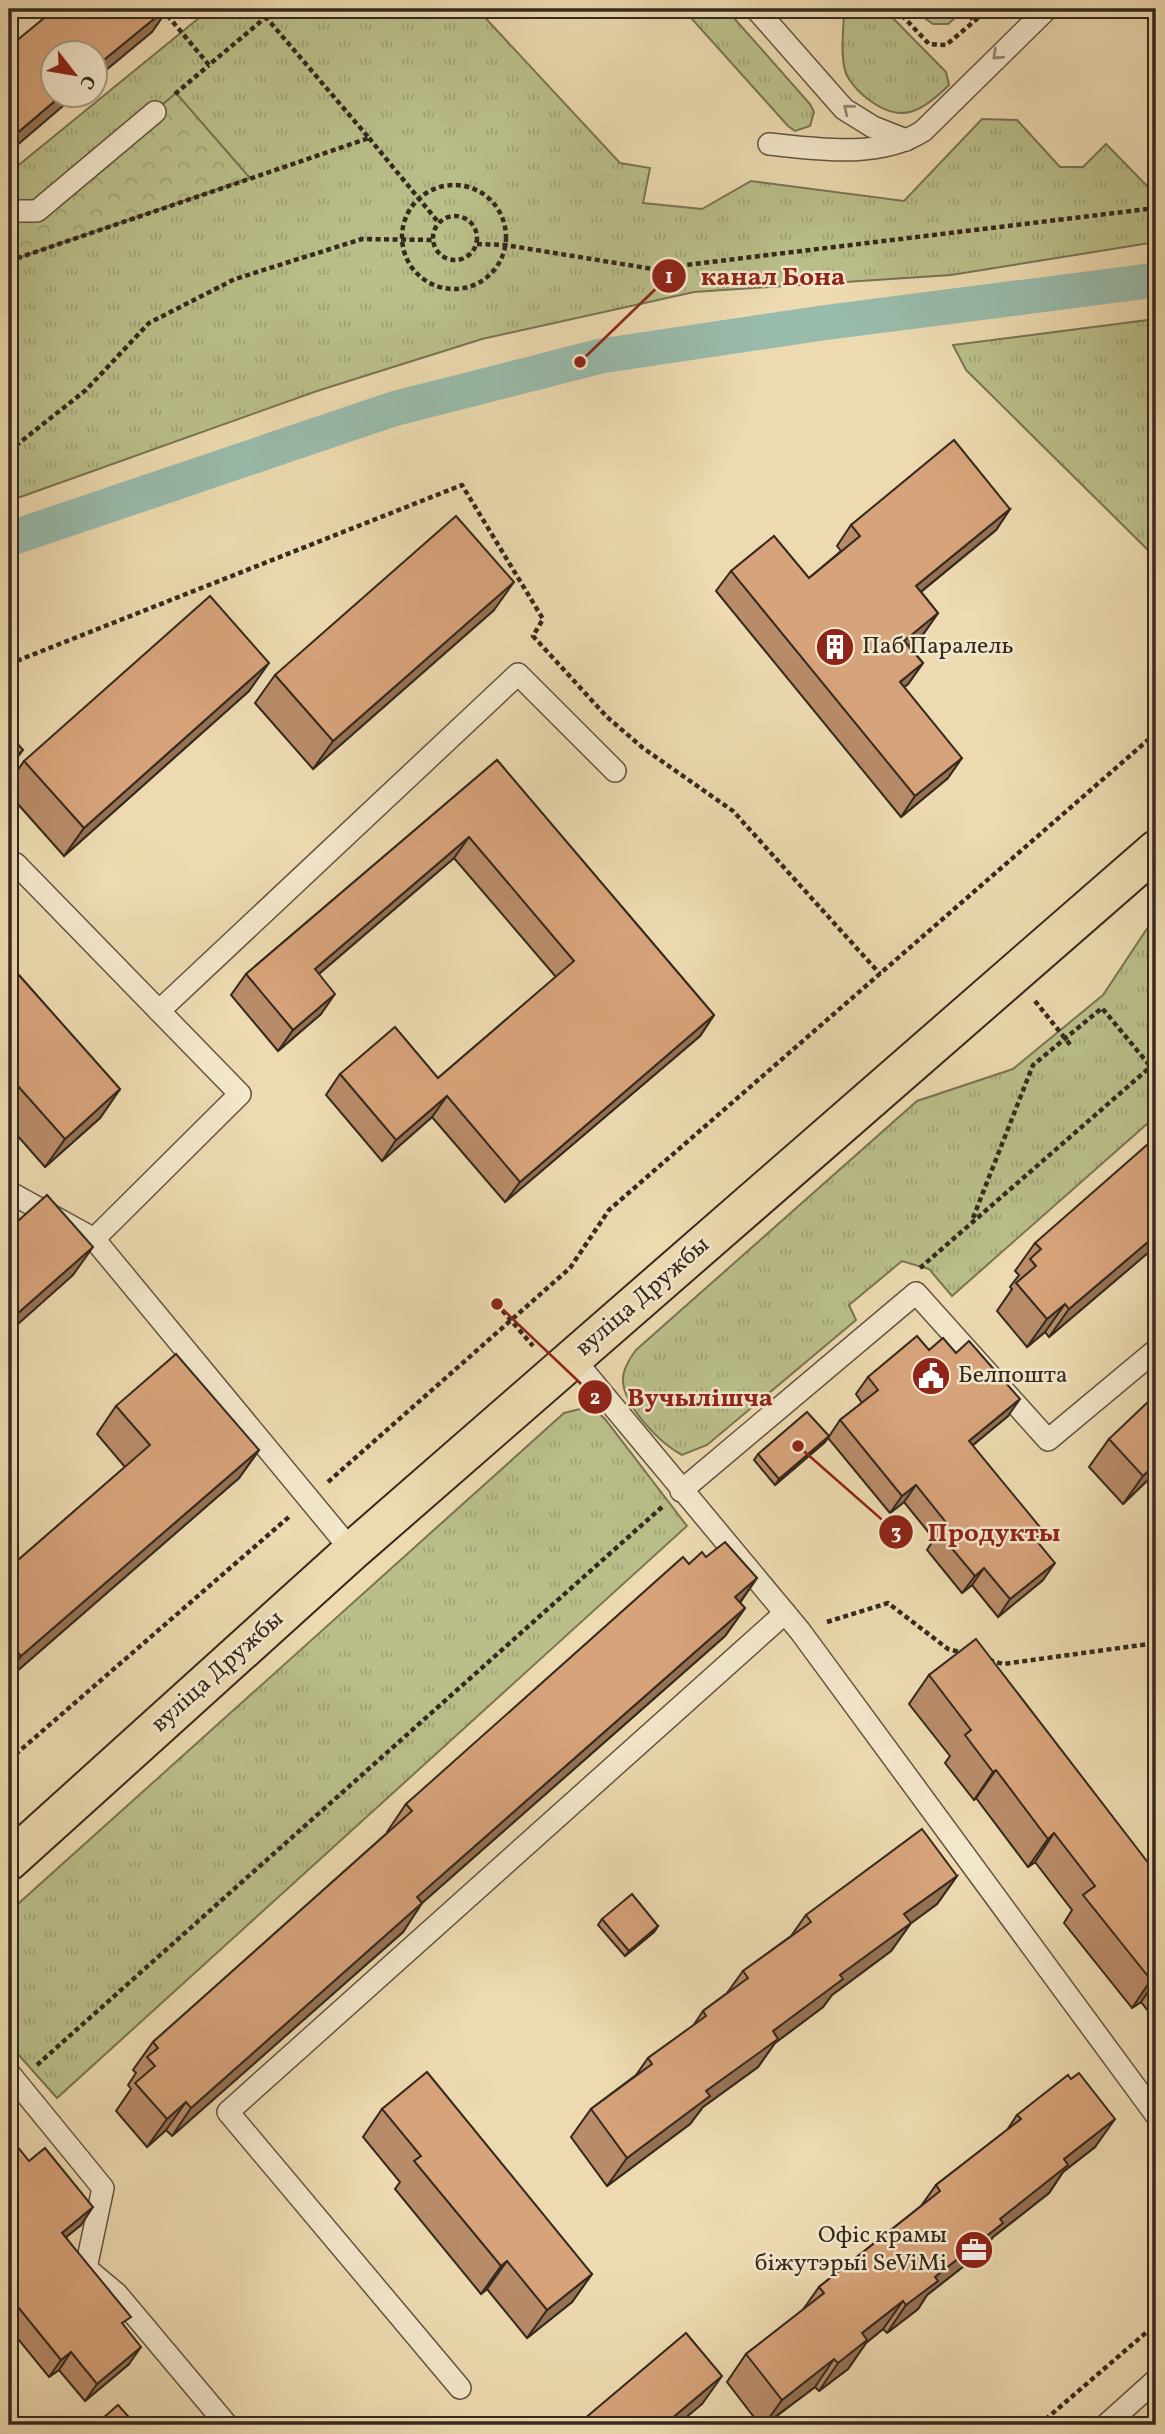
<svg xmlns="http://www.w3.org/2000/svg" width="1165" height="2434" viewBox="0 0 1165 2434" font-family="Vollkorn,serif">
<defs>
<pattern id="grass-tufts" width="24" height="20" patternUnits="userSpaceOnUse" patternTransform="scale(1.75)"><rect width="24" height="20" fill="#babf8a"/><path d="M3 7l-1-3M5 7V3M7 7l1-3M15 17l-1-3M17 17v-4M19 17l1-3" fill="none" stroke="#a0a477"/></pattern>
<pattern id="park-crowns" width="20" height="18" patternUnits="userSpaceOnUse" patternTransform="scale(1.75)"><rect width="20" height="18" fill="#babf8a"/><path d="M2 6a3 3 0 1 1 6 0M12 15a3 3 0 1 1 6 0" fill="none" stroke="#a0a477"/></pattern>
</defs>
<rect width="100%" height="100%" fill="#eddab0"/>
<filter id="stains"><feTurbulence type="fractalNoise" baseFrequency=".00286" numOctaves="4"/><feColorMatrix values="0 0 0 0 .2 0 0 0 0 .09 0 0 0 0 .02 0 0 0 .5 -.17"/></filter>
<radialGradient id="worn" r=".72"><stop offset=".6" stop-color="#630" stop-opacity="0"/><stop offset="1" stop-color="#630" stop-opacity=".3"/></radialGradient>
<g fill="url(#grass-tufts)" stroke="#787454" stroke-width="2">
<path d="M210,9H477L620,163L650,168L643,203L702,209L751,181L904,201L982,119L1017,120L1060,167H1083L1106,144L1148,187L1156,185V242L951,275L694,292L482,339L317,391L9,501V173Z"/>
<path d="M683,9H726L810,104L814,112L810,126L795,131L788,126Z"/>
<path d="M844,9H884L946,72L949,85C920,114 899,125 864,96C857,90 847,79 845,70C840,52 844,27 844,9Z"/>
<path d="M912,9H964V10L948,24H933Z"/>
<path d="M1156,319V558L966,370L953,345Z"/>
<path d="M1156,915V1116L952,1296L929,1269L902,1261L849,1305L856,1320L707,1445L682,1455C661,1444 622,1405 623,1379C623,1369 630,1358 636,1350L917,1101L1013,1069L1103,995Z"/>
<path d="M584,1408L595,1410L605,1419L687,1526L57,2098L9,2044V1912L564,1413Z"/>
</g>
<path fill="url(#park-crowns)" stroke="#787454" stroke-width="2" d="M176,93L250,178L9,261V211H37Z"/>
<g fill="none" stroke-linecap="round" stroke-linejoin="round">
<path stroke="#99bbab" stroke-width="35" d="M9,539L393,409L601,356L822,323L1156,280"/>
<g stroke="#635542" stroke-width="24">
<g id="lane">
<path d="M756,9L844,109L873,127L906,140"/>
<path d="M769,144C818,149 879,159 923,131L1047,9"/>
<path d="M9,211H37L155,112"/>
<path d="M16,864L240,1094L94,1239"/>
<path d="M159,1011L518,674L615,771"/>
<path d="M9,1192L94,1239L352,1551"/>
<path d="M573,1358L800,1631L1156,2115"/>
<path d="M681,1491L916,1293L1048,1440L1156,1350"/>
<path d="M9,2073L103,2188L86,2268L117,2294L227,2425"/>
<path d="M460,2388L228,2112L785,1613"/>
<path d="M1106,2425L1156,2380"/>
</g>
</g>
<g stroke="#35291e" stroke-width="42">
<path id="primary" d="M9,1861L352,1551L1156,850"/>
</g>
<g stroke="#35291e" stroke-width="4.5" stroke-dasharray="5 3.5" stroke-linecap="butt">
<path d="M162,9L209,65L266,17"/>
<path d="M896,9L929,44L946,45L989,9"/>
<path d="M964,9L975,22"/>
<path d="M175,94L209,65"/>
<path d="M369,138L439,223"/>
<circle cx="454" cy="237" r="52"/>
<circle cx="455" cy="238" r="22"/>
<path d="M477,244L505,245L653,269L1156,208"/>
<path d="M9,261L369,138L259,9"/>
<path d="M9,451L86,390L149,323L235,279L362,239L434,240"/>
<path d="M9,664L462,485L543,619L533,636L607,717L643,748L733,811L880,974"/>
<path d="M1035,1001L1072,1047"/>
<path d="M973,1218L1033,1065L1102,1008L1151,1067"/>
<path d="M920,1268L1156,1062"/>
<path d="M497,1304L533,1346"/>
<path d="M328,1482L570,1268L609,1210L1156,733"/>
<path d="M827,1622L888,1603L948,1649L964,1653"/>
<path d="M989,1660L1003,1664L1156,1643"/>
<path d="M9,1760L290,1516"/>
<path d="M37,2065L662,1507"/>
<path d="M1039,2425L1156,2324"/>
</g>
<use href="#lane" stroke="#f3e7cc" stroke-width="21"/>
<use href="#primary" stroke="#eddab0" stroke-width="38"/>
</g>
<g fill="#b98c69" stroke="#35291e" stroke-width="2">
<path d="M1010,509L996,530L921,592L938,613L924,633L909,646L923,663L908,684L904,687L948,778L901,817L716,591L731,571L809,578L841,551L837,546L851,525Z"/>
<path d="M494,610L313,769L255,703L275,675Z"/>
<path d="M249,691L64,856L9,794V783L24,761Z"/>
<path d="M497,760L714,1015L700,1036L505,1202L432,1117L382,1161L326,1095L340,1074L438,1078L556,977L454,858L319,974L321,1014L278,1051L231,995L246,974Z"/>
<path d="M9,964L120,1089L100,1118L45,1167L9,1126Z"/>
<path d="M1035,1243L1156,1246L1049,1337L1045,1332L1027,1347L997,1311L1012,1289L1010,1287L1019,1275L1015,1271Z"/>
<path d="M929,1350L1008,1416L972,1446L1038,1542L1043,1580L998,1617L972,1585L962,1593L927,1550L934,1539L904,1502L890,1513L828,1438L840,1420L862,1403L856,1394L868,1377Z"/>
<path d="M116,1406L259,1450L239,1478L9,1678V1568L125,1467L97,1434Z"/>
<path d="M829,1436L825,1442L775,1485L754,1460L758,1454Z"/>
<path d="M1109,1439L1156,1472L1123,1504L1089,1467Z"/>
<path d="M706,1557L757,1578L740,1603L745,1608L725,1636L422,1903L403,1932L172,2136L166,2130L147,2147L116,2111L131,2089L128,2085L136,2073L133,2070L153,2042L387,1833V1832L406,1804L689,1564Z"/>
<path d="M929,1675L1156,1873V2021L1141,2002L1132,2008L1064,1923L1072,1910L1035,1862L1028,1867L976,1798L974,1800L945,1763L950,1756L909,1704Z"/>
<path d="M957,1876L937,1904L911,1923L891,1951L832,1995L823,2007L775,2043L758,2067L703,2107L690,2124L607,2186L571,2137L591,2109L636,2075L648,2058L693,2026L703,2011L727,1993L743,1971L791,1936L806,1915Z"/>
<path d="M602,1919L658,1926L654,1932L625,1956L598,1925Z"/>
<path d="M382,2109L592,2274L572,2302L527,2338L487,2289L481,2294L395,2189L400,2182L363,2137Z"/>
<path d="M1017,2115L1095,2147L1063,2172L1049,2193L993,2237L983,2251L927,2295L918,2309L887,2333L883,2329L866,2343L848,2369L819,2391L815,2387L765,2425H760L727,2382L746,2354L802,2311L819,2287L921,2206L936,2185L1007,2130Z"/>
<path d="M9,2153L81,2225L66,2237L124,2326L129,2364L85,2401L59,2370L49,2377L9,2328Z"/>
<path d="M1156,2406V2425H1142L1153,2409Z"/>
</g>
<g fill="#967255" stroke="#35291e" stroke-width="2">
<path d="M166,9H168L152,32L94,80V68Z"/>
<path d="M63,94H77L9,152V140Z"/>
<path d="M1010,509L996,530L902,607L916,586Z"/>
<path d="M514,582L494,610L313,769L333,741Z"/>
<path d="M938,613L924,633L890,661L904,641Z"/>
<path d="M269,663L249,691L64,856L84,828Z"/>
<path d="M923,663L908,684L885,703L900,682Z"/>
<path d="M23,750L9,769V762Z"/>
<path d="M962,758L948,778L901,817L915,796Z"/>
<path d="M469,837L454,858L300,990L315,969Z"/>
<path d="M335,994L321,1014L278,1051L293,1030Z"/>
<path d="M714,1015L700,1036L505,1202L520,1182Z"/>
<path d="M120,1089L100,1118L45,1167L65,1139Z"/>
<path d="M447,1096L432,1117L382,1161L396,1140Z"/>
<path d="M1156,1235V1246L1049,1337L1069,1309Z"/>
<path d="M93,1247L73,1275L9,1332V1321Z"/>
<path d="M1065,1304L1045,1332L1027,1347L1047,1319Z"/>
<path d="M1020,1399L1008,1416L957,1458L969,1441Z"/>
<path d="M829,1436L825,1442L775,1485L779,1479Z"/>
<path d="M259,1450L239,1478L9,1678V1674L21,1656Z"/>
<path d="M1156,1463V1472L1123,1504L1143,1476Z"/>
<path d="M916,1485L904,1502L890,1513L902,1496Z"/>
<path d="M1055,1563L1043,1580L998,1617L1010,1599Z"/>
<path d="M984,1568L972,1585L962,1593L975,1576Z"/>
<path d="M757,1578L737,1606L735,1597Z"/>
<path d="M745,1608L725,1636L397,1925L417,1897Z"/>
<path d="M996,1770L976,1798L974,1800L993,1772Z"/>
<path d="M1054,1833L1035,1862L1028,1867L1048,1839Z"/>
<path d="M957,1876L937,1904L891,1938L911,1923L891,1951L832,1995L823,2007L775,2043L758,2067L703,2107L690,2124L607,2186L627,2158L706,2091L773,2031L840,1975L904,1914Z"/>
<path d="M422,1903L403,1932L172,2136L191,2108Z"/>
<path d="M658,1926L654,1932L625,1956L629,1951Z"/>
<path d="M1156,1977V1980L1141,2002L1132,2008L1151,1980Z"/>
<path d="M186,2102L166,2130L147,2147L167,2119Z"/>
<path d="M1115,2119L1095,2147L1063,2172L1049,2193L993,2237L983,2251L927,2295L918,2309L887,2333L906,2305L935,2277L1000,2219L1064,2159Z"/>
<path d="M93,2207L81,2225L50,2250L62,2233Z"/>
<path d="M507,2261L487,2289L481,2294L501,2266Z"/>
<path d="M592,2274L572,2302L527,2338L547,2310Z"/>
<path d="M903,2301L883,2329L866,2343L848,2369L819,2391L838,2363L862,2333Z"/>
<path d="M141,2347L129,2364L85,2401L97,2384Z"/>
<path d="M71,2352L59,2370L49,2377L61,2360Z"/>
<path d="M834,2359L815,2387L764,2425L782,2400Z"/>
<path d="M722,2376L702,2404L677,2425H667L670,2420Z"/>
</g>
<g fill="#d7a37a" stroke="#35291e" stroke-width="2">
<path d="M55,9H166L94,68V52H52V94H63L9,140V47Z"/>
<path d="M954,440L1010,509L916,586L938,613L904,641L923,663L900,682L962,758L915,796L731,571L774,536L809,578L860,536L851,525Z"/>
<path d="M456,516L514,582L333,741L275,675Z"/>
<path d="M210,596L269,663L84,828L24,761Z"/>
<path d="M9,734L23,750L9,762Z"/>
<path d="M497,760L714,1015L520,1182L447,1096L396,1140L340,1074L395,1027L438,1078L574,961L469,837L315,969L335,994L293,1030L246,974Z"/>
<path d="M9,964L120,1089L65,1139L9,1076Z"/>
<path d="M1156,1137V1235L1069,1309L1065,1304L1047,1319L1016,1283L1036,1266L1030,1259L1041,1249L1035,1243Z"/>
<path d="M47,1195L93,1247L9,1321V1229Z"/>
<path d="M917,1336L929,1350L943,1338L956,1353L969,1341L1020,1399L969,1441L1044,1532L1035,1539L1055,1563L1010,1599L984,1568L975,1576L939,1533L948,1525L916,1485L902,1496L840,1420L878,1390L868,1377Z"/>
<path d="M176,1354L259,1450L21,1656L9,1641V1568L150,1445L116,1406Z"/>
<path d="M1151,1399L1156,1405V1463L1143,1476L1109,1439Z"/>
<path d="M807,1412L829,1436L779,1479L758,1454Z"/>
<path d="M725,1542L757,1578L735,1597L745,1608L417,1897L422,1903L191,2108L186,2102L167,2119L135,2083L155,2066L147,2057L158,2048L153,2042L412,1811L406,1804L683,1557L689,1564L702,1552L706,1557Z"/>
<path d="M976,1639L1156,1873V1977L1151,1980L1083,1895L1095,1886L1054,1833L1048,1839L996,1770L993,1772L965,1735L971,1730L929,1675Z"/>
<path d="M922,1829L957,1876L904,1914L911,1923L840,1975L843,1979L773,2031L778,2039L706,2091L710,2096L627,2158L591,2109L652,2064L648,2058L706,2016L703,2011L748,1978L743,1971L811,1922L806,1915Z"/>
<path d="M632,1894L658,1926L629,1951L602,1919Z"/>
<path d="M427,2072L592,2274L547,2310L507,2261L501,2266L414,2161L421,2156L382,2109Z"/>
<path d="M1079,2073L1115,2119L1064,2159L1068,2165L1000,2219L1003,2223L935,2277L938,2281L906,2305L903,2301L862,2333L867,2340L838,2363L834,2359L782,2400L746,2354L824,2293L819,2287L940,2191L936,2185L1021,2119L1017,2115L1068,2075L1071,2079Z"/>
<path d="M17,2146L29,2161L45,2148L93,2207L62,2233L131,2317L122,2323L141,2347L97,2384L71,2352L61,2360L9,2296V2153Z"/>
<path d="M686,2333L722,2376L670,2420L674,2425H577Z"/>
<path d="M118,2405L136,2425H95Z"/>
</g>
<defs><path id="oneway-chevron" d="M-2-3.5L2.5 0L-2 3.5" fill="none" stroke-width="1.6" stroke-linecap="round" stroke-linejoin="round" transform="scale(1.75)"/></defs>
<g stroke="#948875">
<use href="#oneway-chevron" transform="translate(997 55) rotate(137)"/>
<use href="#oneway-chevron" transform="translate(848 109) rotate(-141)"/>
</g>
<defs>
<g id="building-disc" transform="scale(2.0125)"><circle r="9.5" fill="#8f2418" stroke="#f3e7cc"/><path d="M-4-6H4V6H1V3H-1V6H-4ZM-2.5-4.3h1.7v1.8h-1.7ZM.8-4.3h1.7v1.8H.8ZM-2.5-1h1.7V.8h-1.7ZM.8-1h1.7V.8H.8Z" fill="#fff"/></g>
<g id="civic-disc" transform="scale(2.0125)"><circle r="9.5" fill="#8f2418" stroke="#f3e7cc"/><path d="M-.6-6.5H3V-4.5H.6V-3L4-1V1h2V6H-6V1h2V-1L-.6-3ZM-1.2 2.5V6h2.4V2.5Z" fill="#fff"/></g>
<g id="office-disc" transform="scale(2.0125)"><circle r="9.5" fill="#8f2418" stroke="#f3e7cc"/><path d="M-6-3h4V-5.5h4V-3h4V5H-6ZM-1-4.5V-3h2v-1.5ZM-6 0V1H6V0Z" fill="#fff"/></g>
</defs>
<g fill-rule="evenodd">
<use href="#building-disc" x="835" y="647"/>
<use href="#civic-disc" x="931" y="1376"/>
<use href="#office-disc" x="974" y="2250"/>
</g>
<g text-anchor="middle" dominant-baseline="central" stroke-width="5" stroke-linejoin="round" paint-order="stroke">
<g font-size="24" fill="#35291e" stroke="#f3e7cc" text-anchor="start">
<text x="862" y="647">Паб Паралель</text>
<text x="958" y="1376">Белпошта</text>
<text x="947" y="2236" text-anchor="end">Офіс крамы<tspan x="947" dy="28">біжутэрыі SeViMi</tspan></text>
</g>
<g font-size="24" fill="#35291e" stroke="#f3e7cc">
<text transform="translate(643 1297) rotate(-41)">вуліца Дружбы</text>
<text transform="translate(218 1672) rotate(-42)">вуліца Дружбы</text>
</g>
</g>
<path fill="none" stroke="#8f2418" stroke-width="2.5" d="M580 362L669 276M497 1304L595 1397M798 1446L896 1532"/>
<g fill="#8f2418" stroke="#f3e7cc" stroke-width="2.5">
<circle cx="580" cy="362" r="7"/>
<circle cx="497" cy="1304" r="7"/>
<circle cx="798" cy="1446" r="7"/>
<circle cx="669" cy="276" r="18"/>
<circle cx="595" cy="1397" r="18"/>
<circle cx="896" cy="1532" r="18"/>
</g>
<g font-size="21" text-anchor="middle" font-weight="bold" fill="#fff">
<text x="669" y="283">1</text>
<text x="595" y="1404">2</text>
<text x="896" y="1539">3</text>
</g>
<g font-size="26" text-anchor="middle" font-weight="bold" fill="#8f2418" stroke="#f3e7cc" stroke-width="5" stroke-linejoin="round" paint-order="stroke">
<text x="773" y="285">канал Бона</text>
<text x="700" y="1406">Вучылішча</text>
<text x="994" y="1541">Продукты</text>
</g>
<rect width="1165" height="2434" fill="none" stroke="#eddab0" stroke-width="35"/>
<rect x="10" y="10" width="1144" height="2413" fill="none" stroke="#35291e" stroke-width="3.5"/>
<rect x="18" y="18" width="1130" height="2399" fill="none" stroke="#35291e" stroke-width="2"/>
<g transform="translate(74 74) rotate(121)"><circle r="33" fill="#f3e7cc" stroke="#a79b86" stroke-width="2"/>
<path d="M0-5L12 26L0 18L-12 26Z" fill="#8f2418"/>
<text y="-10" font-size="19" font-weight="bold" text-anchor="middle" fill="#35291e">С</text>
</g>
<rect width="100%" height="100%" filter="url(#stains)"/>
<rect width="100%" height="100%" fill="url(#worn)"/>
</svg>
